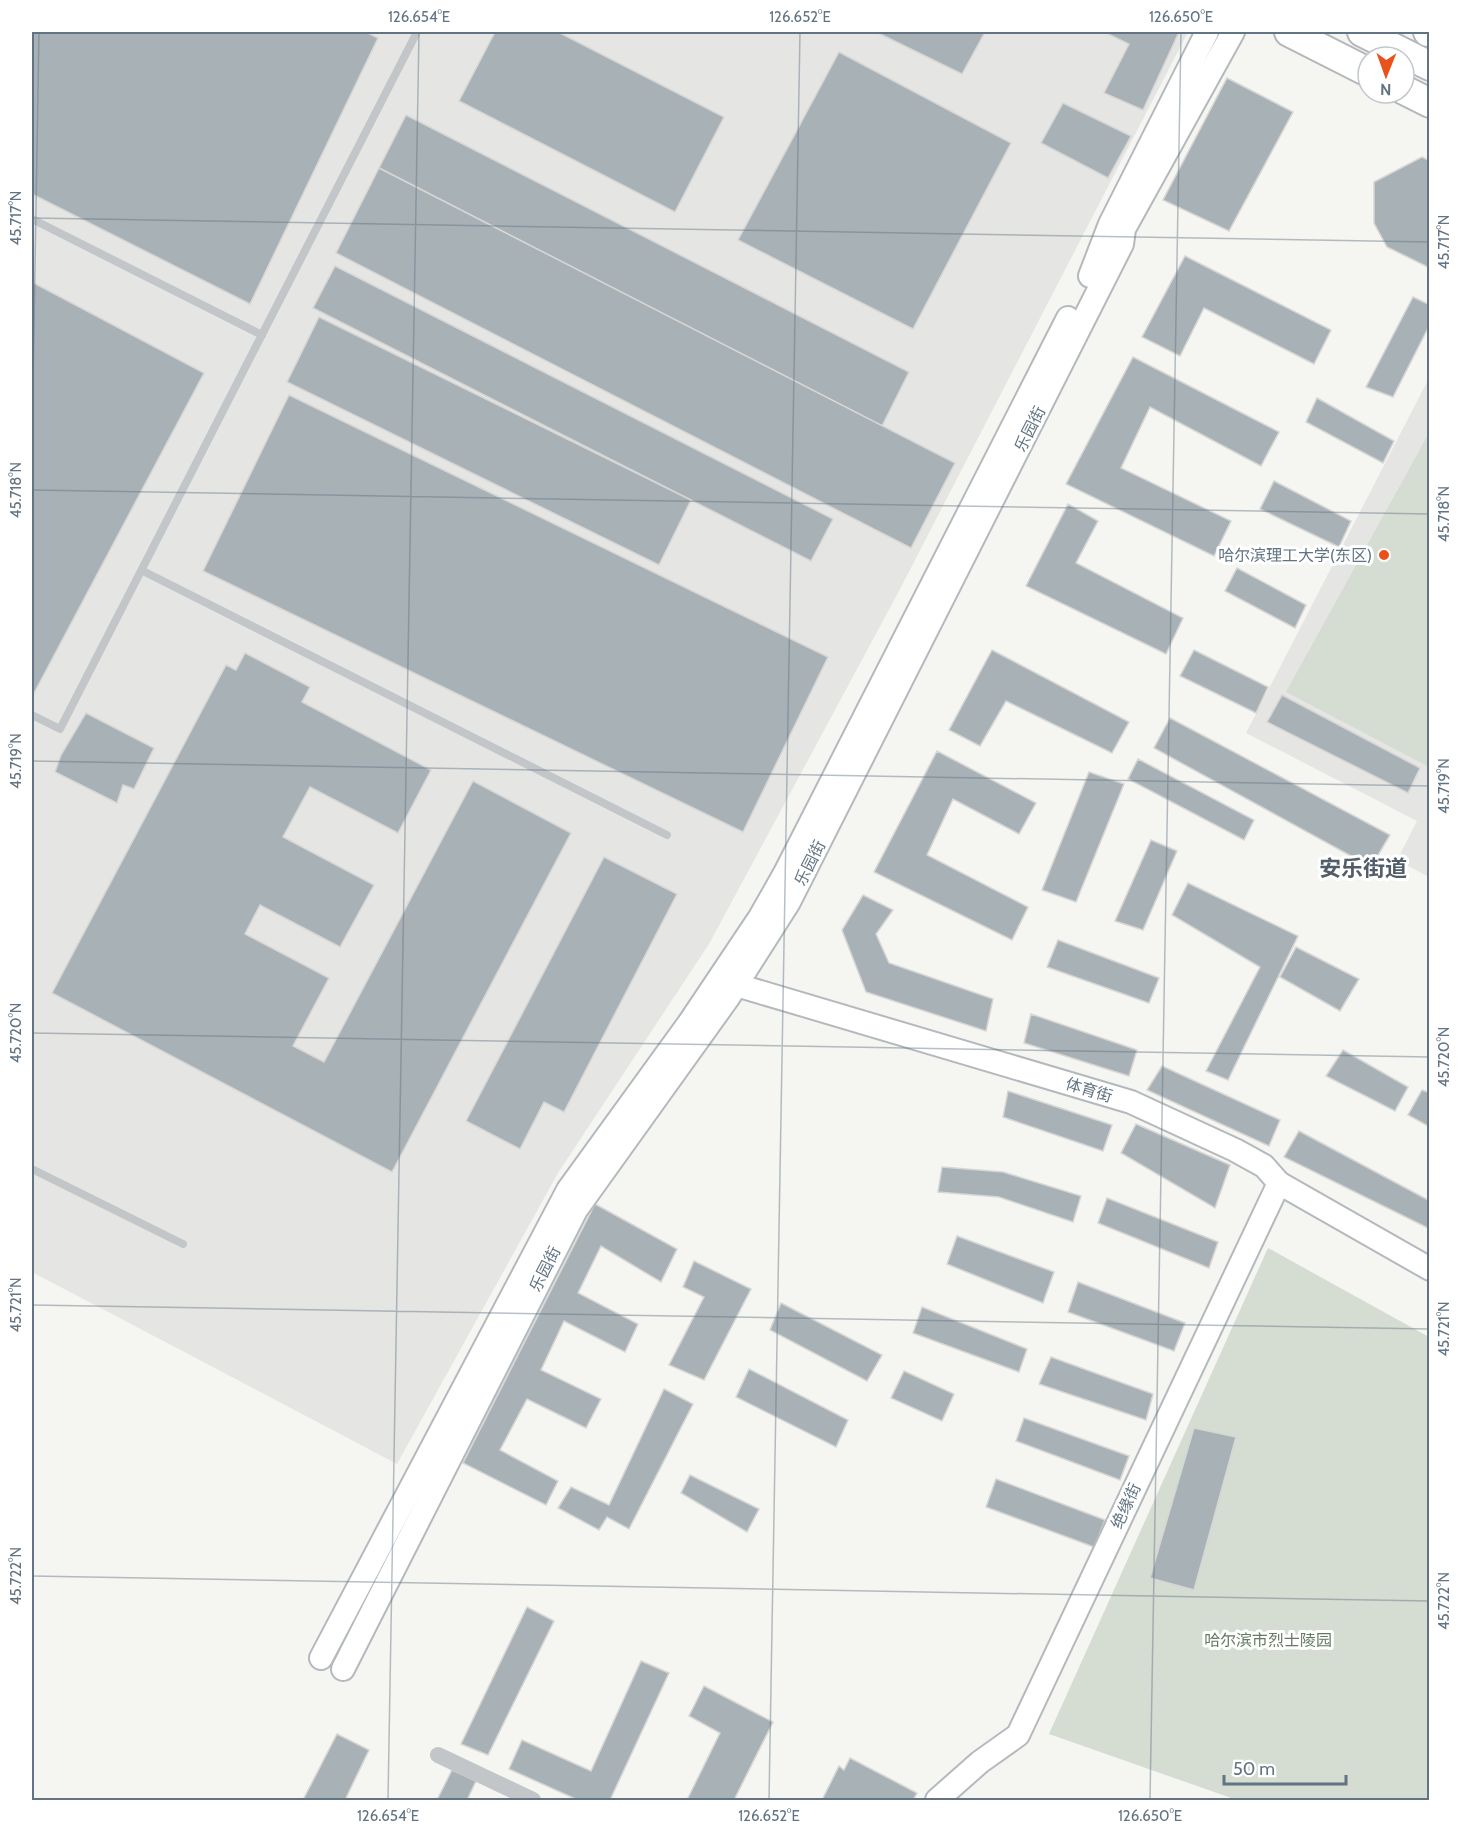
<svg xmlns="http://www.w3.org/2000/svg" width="1461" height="1832" viewBox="0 0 1461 1832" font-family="Cabin,'Noto Sans SC',sans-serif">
<rect width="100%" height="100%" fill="#f5f5f1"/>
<g fill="#e5e6e4">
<path d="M32,32H1188L899,591L709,944L558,1173L397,1464L32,1272Z"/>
<path d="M1429,378V877L1397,860L1417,821L1246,733Z"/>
</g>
<g fill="#d5dcd2">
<path d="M1429,433V767L1286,692Z"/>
<path d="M1268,1248L1429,1337V1800H1237L1049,1734Z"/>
</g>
<g fill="#a8b1b6" stroke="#d6d6d4" stroke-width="1.5">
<path d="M32,32H366L378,38L250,304L32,194Z"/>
<path d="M495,32H558L724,117L675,212L459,101Z"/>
<path d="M876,32H985L962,74Z"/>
<path d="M1104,32H1179L1143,110L1104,93L1129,44Z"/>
<path d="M839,52L1011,143L913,329L738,240Z"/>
<path d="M1227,78L1293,112L1229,231L1163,200Z"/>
<path d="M1063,103L1131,136L1108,178L1041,143Z"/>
<path d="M406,115L909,372L882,426L379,168Z"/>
<path d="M1422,157L1430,161V268L1387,247L1374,223V182Z"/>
<path d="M379,168L955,463L911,548L336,253Z"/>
<path d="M1185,256L1331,330L1314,364L1204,308L1180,356L1142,337Z"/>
<path d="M335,266L833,519L811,561L313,308Z"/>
<path d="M32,282L204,373L33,695L32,694Z"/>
<path d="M1413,297L1430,305V324L1393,397L1366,387Z"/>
<path d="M319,317L691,500L659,565L287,382Z"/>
<path d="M1133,357L1279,432L1261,466L1150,407L1121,468L1231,521L1214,556L1066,484Z"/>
<path d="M289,395L828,657L743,832L203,571Z"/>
<path d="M1317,398L1394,441L1383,463L1306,422Z"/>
<path d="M1274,481L1351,521L1339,547L1260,509Z"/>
<path d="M1068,504L1098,521L1076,563L1183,618L1166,654L1026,586Z"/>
<path d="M1237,568L1306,605L1295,628L1225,591Z"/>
<path d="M992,650L1129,722L1112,753L1006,701L980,746L949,730Z"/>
<path d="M1194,650L1268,687L1256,713L1180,676Z"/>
<path d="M245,653L310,687L302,702L431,770L398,833L310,787L283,837L374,885L340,947L260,905L245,934L329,978L293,1046L324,1062L473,781L571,833L392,1172L52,993L226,665L236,670Z"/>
<path d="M1282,695L1420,768L1408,793L1267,722Z"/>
<path d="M86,713L154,748L134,789L123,785L117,803L55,772L61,755Z"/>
<path d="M1170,718L1390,835L1371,867L1154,748Z"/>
<path d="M937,751L1036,803L1019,834L953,799L927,855L1028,907L1012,940L874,872Z"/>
<path d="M1138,759L1254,820L1244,840L1128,779Z"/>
<path d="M1089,772L1124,784L1076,902L1042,890Z"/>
<path d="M1151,840L1177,851L1143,930L1115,921Z"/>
<path d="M604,857L677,894L564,1112L544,1102L520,1149L466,1121Z"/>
<path d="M1188,883L1298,936L1228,1080L1206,1071L1260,967L1172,915Z"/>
<path d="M863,895L893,910L876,934L889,963L993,999L986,1031L866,992L842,930Z"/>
<path d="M1058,940L1159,978L1149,1003L1047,967Z"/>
<path d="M1296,947L1359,979L1340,1011L1280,977Z"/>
<path d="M1031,1014L1137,1050L1129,1076L1024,1043Z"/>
<path d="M1343,1050L1408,1087L1395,1111L1326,1076Z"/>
<path d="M1162,1066L1280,1120L1269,1146L1147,1090Z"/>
<path d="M1422,1090L1430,1093V1127L1408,1115Z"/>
<path d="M1008,1091L1112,1125L1103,1151L1003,1117Z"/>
<path d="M1136,1124L1230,1165L1215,1208L1121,1153Z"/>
<path d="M1299,1131L1430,1201V1229L1284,1157Z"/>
<path d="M942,1167L1003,1172L1081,1196L1073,1222L999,1197L938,1192Z"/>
<path d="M1107,1198L1218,1242L1209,1268L1098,1223Z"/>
<path d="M595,1204L677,1249L661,1282L601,1246L578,1293L638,1324L625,1352L564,1321L541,1370L601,1399L586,1428L527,1399L500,1450L558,1481L546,1505L463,1463Z"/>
<path d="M957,1236L1054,1272L1043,1303L947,1264Z"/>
<path d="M694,1261L751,1289L704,1380L669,1365L704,1297L683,1287Z"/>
<path d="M1078,1282L1185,1323L1174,1351L1068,1312Z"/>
<path d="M781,1303L882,1355L867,1381L770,1330Z"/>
<path d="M922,1307L1027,1349L1019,1372L913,1333Z"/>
<path d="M1051,1357L1153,1394L1146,1420L1039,1384Z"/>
<path d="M749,1369L848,1420L836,1447L736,1397Z"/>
<path d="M904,1371L954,1394L942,1421L891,1398Z"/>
<path d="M664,1389L693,1404L629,1529L607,1517L599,1530L558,1508L571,1487L609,1505Z"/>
<path d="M1024,1418L1129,1456L1120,1480L1016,1441Z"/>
<path d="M1194,1428L1236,1437L1194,1590L1150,1578Z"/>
<path d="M690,1475L759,1509L747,1532L681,1493Z"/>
<path d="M996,1479L1105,1520L1094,1547L986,1507Z"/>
<path d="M527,1607L554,1621L488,1755L461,1744Z"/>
<path d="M641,1661L669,1673L610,1800H578L509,1769L522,1740L591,1771Z"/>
<path d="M704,1686L773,1722L734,1800H687L720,1733L689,1716Z"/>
<path d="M337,1734L369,1750L345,1800H303Z"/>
<path d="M850,1758L917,1793L913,1800H822L839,1766L844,1770Z"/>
<path d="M452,1770L476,1781L467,1800H437Z"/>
</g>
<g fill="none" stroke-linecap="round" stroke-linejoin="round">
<g stroke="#b4b9be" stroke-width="26">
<g id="secondary">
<path d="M1090,276L1110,224L1207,32"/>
<path d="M723,981L1131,1102L1235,1150L1264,1166L1279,1183L1430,1269"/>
<path d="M321,1658L568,1190L689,1023L760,917L785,873L1068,318"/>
<path d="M343,1669L576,1210L728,998L789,902L1122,244L1124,229L1233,32"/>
<path d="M937,1800L980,1762L1018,1735L1279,1183"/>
</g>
</g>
<g stroke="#b4b8bb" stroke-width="32">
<g id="highway">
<path d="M1289,32L1368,72"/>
<path d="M1362,32L1430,66"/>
<path d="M1428,32H1430"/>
<path d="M1404,90L1430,103"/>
</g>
</g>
<g stroke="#c2c6c9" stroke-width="8">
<path d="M32,219L262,335"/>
<path d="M143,571L667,835"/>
<path d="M32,715L60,729L417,32"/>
<path d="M32,1169L183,1244"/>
</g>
<path stroke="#c2c6c9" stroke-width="16" d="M438,1755L533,1800"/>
<use href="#secondary" stroke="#fff" stroke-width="22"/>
<use href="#highway" stroke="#fff" stroke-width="28"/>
</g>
<path fill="none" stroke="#627483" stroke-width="1.5" stroke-opacity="0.45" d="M32,218L1430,242M32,444L39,32M32,490L1430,514M32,761L1430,786M32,1033L1430,1057M32,1305L1430,1329M32,1576L1430,1601M388,1800L419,32M769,1800L800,32M1150,1800L1181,32"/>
<circle fill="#ea521b" stroke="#fff" stroke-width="2" cx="1384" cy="555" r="6"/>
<g text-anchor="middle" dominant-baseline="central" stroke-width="6" stroke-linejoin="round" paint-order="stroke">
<g font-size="16" fill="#627483" stroke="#fff">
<text transform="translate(1030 429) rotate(-63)">乐园街</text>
<text transform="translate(810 863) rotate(-63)">乐园街</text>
<text transform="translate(1089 1090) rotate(17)">体育街</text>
<text transform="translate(545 1269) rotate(-63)">乐园街</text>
<text transform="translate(1126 1506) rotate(-65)">绝缘街</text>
</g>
<g font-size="16" fill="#627483" stroke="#fff" text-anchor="end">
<text x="1372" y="555">哈尔滨理工大学(东区)</text>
</g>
<g font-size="16" fill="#667a62" stroke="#fff">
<text x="1268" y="1640">哈尔滨市烈士陵园</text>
</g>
<g font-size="22" font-weight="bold" fill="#515d68" stroke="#fff">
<text x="1363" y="868">安乐街道</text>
</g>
</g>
<rect width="1461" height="1832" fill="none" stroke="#ffffff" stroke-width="66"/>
<g transform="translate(1386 75) rotate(181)"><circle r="28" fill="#ffffff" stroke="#c0c7cd" stroke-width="1.5"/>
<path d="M0-4.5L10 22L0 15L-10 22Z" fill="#ea521b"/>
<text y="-9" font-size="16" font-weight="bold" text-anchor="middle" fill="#627483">N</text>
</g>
<path d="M1224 1775v9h122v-9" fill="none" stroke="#627483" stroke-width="3"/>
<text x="1233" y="1775" font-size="18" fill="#627483" stroke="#ffffff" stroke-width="4.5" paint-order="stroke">50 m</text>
<rect x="33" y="33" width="1395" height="1766" fill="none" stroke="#627483" stroke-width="2"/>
<g font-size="15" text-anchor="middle" fill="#627483">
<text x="419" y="22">126.654°E</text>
<text x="800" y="22">126.652°E</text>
<text x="1181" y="22">126.650°E</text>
<text transform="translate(16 218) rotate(-90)" y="5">45.717°N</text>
<text transform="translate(1444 242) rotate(-90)" y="5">45.717°N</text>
<text transform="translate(16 490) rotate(-90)" y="5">45.718°N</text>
<text transform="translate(1444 514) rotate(-90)" y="5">45.718°N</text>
<text transform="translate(16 761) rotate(-90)" y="5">45.719°N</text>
<text transform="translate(1444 786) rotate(-90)" y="5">45.719°N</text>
<text transform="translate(16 1033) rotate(-90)" y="5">45.720°N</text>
<text transform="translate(1444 1057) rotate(-90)" y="5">45.720°N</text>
<text transform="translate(16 1305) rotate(-90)" y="5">45.721°N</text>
<text transform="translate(1444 1329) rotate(-90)" y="5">45.721°N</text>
<text transform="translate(16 1576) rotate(-90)" y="5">45.722°N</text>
<text transform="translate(1444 1601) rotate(-90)" y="5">45.722°N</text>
<text x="388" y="1821">126.654°E</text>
<text x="769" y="1821">126.652°E</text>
<text x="1150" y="1821">126.650°E</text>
</g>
</svg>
